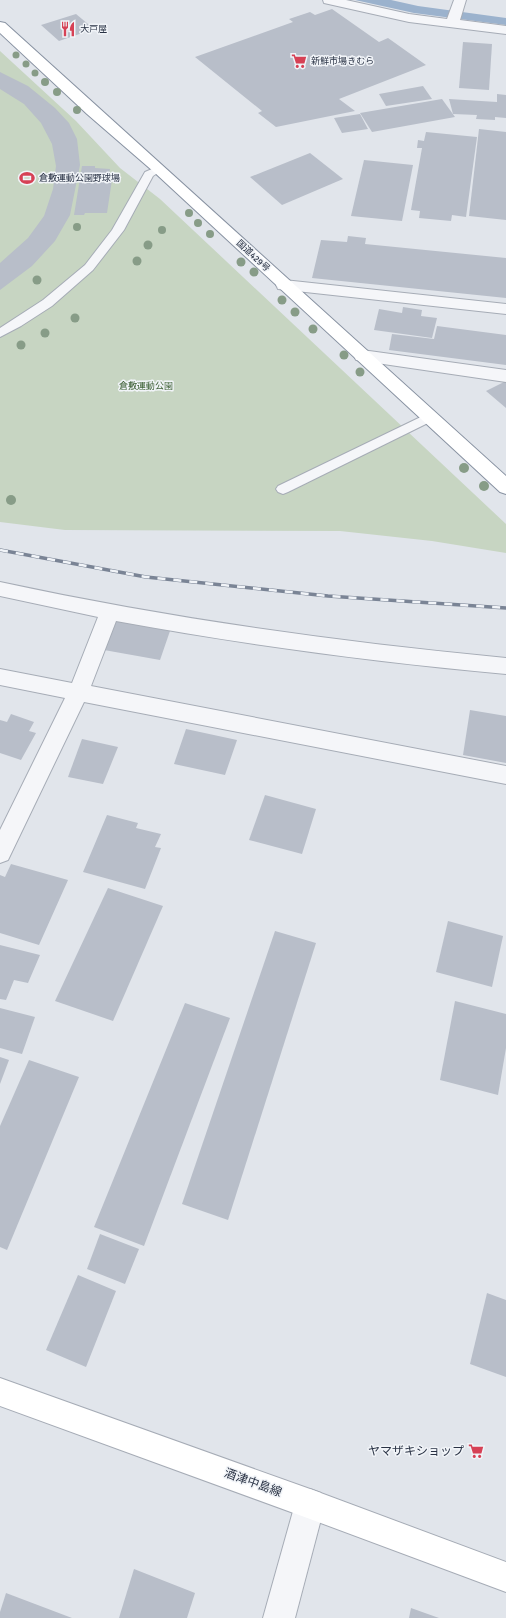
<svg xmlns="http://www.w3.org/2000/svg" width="506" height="1618" viewBox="0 0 506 1618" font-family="Signika,'Noto Sans JP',sans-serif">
<rect width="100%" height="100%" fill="#e1e5eb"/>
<path fill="#c7d5c2" d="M0,51L76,121L120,168L160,199L506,524V553L432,541L340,531L65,530L0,522Z"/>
<path fill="#9bb2cd" d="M355,0H391L418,6L506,18V25L414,13Z"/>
<g fill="#b8bec9">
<path d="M332,9L379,42L388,38L426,65L339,99L355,111L276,127L258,113L262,111L195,57L293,22L289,19L310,12L315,15Z"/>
<path d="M76,14L94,29L59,41L41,25Z"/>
<path d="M463,42L492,44L489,90L459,88Z"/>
<path d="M0,72L28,86L55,108L69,123L77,139L80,165L70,215L55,241L32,266L0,290V263L28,238L44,216L53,189L56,166L52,144L41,123L24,104L0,89Z"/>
<path d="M423,86L432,99L386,106L379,94Z"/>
<path d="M497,94L506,95V118L495,117V120L476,119L477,115L453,114L449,99L497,102Z"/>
<path d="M442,99L455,117L372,132L360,113Z"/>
<path d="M360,114L368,129L342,133L334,118Z"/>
<path d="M479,129L506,132V220L469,216Z"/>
<path d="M426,132L477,137L466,217L452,215L451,221L419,218L420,211L411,210L422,148H417L418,140L424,141Z"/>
<path d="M310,153L343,179L282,205L250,177Z"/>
<path d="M364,160L413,165L402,221L351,216Z"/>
<path d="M82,166H95V168L110,169L109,173H113L107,213H85L84,215H74Z"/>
<path d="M348,236L366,238L365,244L506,258V298L312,278L321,240L347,242Z"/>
<path d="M403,307L422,310L421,316L437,318L432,338L374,330L379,309L402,313Z"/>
<path d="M437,326L506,335V365L389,350L392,334L434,339Z"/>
<path d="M506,381V408L486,391Z"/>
<path d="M115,621L170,631L160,660L104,650Z"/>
<path d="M470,710L506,716V763L463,755Z"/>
<path d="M11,714L34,722L29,731L36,733L21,760L0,753V720L7,722Z"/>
<path d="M186,729L237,740L225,775L174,764Z"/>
<path d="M82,739L118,747L103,784L68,777Z"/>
<path d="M265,795L316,809L302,854L249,840Z"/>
<path d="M107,815L138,823L136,828L161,834L155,847L161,848L145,889L83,872Z"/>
<path d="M11,864L68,880L39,945L0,933V875L5,877Z"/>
<path d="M108,888L163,906L113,1021L55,1001Z"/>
<path d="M448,921L503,936L492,987L436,972Z"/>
<path d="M275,931L316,943L228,1220L182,1204Z"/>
<path d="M0,945L40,955L28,983L14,980L6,1000L0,999Z"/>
<path d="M455,1001L506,1014V1048L498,1095L440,1080Z"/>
<path d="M185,1003L230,1018L144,1246L94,1227Z"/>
<path d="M0,1008L35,1017L22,1054L0,1048Z"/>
<path d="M0,1057L9,1060L0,1084Z"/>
<path d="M29,1060L79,1077L7,1250L0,1247V1126Z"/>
<path d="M100,1234L139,1249L125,1284L87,1269Z"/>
<path d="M78,1275L116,1291L86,1367L46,1350Z"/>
<path d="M487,1293L506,1300V1377L470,1364Z"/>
<path d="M134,1569L195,1593L187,1618H119Z"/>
<path d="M6,1593L72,1618H0V1612Z"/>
<path d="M411,1608L439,1618H409Z"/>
</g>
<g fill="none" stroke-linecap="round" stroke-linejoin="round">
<g stroke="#a6acb6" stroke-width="2">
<g id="service">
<path d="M159,166L164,169L153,176L124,230L93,270L52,306L21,326L0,337V328L43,300L85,265L112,230L145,172Z"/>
<path d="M429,413L434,414L435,417L434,420L288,492L283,494L278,492L276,489L278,486Z"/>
</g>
</g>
<g stroke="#a6acb6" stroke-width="2">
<g id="minor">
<path d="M323,0H346L409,14L447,19L454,0H466L460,20L506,26V34L409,22L324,3Z"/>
<path d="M284,280L506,304V314L278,289L276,285L278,281Z"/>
<path d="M362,350L506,370V382L356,360L354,356L356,352Z"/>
<path d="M0,582C167,618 336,642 506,658V674C375,662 246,645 116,621L91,686L506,766V784L84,702L8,860L0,863V830L65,698L0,685V669L72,683L98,617L0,596Z"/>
<path d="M310,1489L321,1493L325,1504L295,1618H263L295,1504L299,1493Z"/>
</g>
</g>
<g stroke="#a6acb6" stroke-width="2">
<path id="secondary" d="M0,1378L310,1489L506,1562V1592L310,1519L0,1406Z"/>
</g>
<g stroke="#8892a2" stroke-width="2">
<path id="trunk" d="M0,22L5,23L506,476V494L500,492L154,172L87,114L0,33Z"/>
</g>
<use href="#service" fill="#f5f6f9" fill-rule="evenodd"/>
<use href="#minor" fill="#f5f6f9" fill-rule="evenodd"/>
<use href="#secondary" fill="#fff" fill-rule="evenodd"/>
<use href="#trunk" fill="#fff" fill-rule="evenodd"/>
<g stroke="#7a8495" stroke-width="3.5">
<path id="rail" d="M0,550L146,577L328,596L506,608"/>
</g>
<use href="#rail" stroke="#f1f4f8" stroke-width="2.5" stroke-dasharray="8" stroke-linecap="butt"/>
</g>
<g fill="#879c87">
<circle cx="16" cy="55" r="3.5"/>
<circle cx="26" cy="64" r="3.5"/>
<circle cx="35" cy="73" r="3.5"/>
<circle cx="45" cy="82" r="4"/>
<circle cx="57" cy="92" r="4"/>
<circle cx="77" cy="110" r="4"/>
<circle cx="189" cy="213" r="4"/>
<circle cx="198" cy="223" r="4"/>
<circle cx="77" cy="227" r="4"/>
<circle cx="162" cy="230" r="4"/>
<circle cx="210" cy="234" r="4"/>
<circle cx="148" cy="245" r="4.5"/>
<circle cx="137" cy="261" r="4.5"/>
<circle cx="241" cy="262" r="4.5"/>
<circle cx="254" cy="272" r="4.5"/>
<circle cx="37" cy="280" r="4.5"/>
<circle cx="282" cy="300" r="4.5"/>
<circle cx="295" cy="312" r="4.5"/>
<circle cx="75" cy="318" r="4.5"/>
<circle cx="313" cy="329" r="4.5"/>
<circle cx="45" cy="333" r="4.5"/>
<circle cx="21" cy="345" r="4.5"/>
<circle cx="344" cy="355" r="4.5"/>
<circle cx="360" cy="372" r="4.5"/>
<circle cx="464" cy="468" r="5"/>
<circle cx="484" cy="486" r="5"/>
<circle cx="11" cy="500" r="5"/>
</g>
<defs>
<g id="restaurant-bare" transform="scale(1.2)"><path d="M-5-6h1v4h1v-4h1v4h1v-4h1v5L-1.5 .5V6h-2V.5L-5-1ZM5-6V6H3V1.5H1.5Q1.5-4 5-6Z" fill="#d64155" stroke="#f1f4f8" stroke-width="2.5" paint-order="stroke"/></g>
<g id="supermarket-bare" transform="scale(1.2)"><path d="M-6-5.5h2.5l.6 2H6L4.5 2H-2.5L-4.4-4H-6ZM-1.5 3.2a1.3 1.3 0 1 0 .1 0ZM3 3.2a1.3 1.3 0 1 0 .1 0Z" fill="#d64155" stroke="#f1f4f8" stroke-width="2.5" paint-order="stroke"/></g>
<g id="stadium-bare" transform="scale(1.2)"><path d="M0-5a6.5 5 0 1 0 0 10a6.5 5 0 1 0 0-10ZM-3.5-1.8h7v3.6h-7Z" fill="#d64155" stroke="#f1f4f8" stroke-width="2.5" paint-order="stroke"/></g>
</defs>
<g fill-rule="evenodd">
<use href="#restaurant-bare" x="68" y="29"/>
<use href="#supermarket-bare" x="299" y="61"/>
<use href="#stadium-bare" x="27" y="178"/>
<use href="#supermarket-bare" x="476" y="1451"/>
</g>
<g text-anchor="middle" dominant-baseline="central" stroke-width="3" stroke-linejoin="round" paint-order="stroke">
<g font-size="9" fill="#293244" stroke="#f1f4f8" text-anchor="start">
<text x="80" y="29">大戸屋</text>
<text x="311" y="61">新鮮市場きむら</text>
<text x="39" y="178">倉敷運動公園野球場</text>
</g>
<g font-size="9" fill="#293244" stroke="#f1f4f8">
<text transform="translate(253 256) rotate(43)">国道429号</text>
</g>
<g font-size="9" fill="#3d6035" stroke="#f1f4f8">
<text x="146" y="386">倉敷運動公園</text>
</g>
<g font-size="12" fill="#293244" stroke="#f1f4f8" text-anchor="end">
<text x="464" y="1451">ヤマザキショップ</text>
</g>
<g font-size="12" fill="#293244" stroke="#f1f4f8">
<text transform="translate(253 1483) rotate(20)">酒津中島線</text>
</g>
</g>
</svg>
